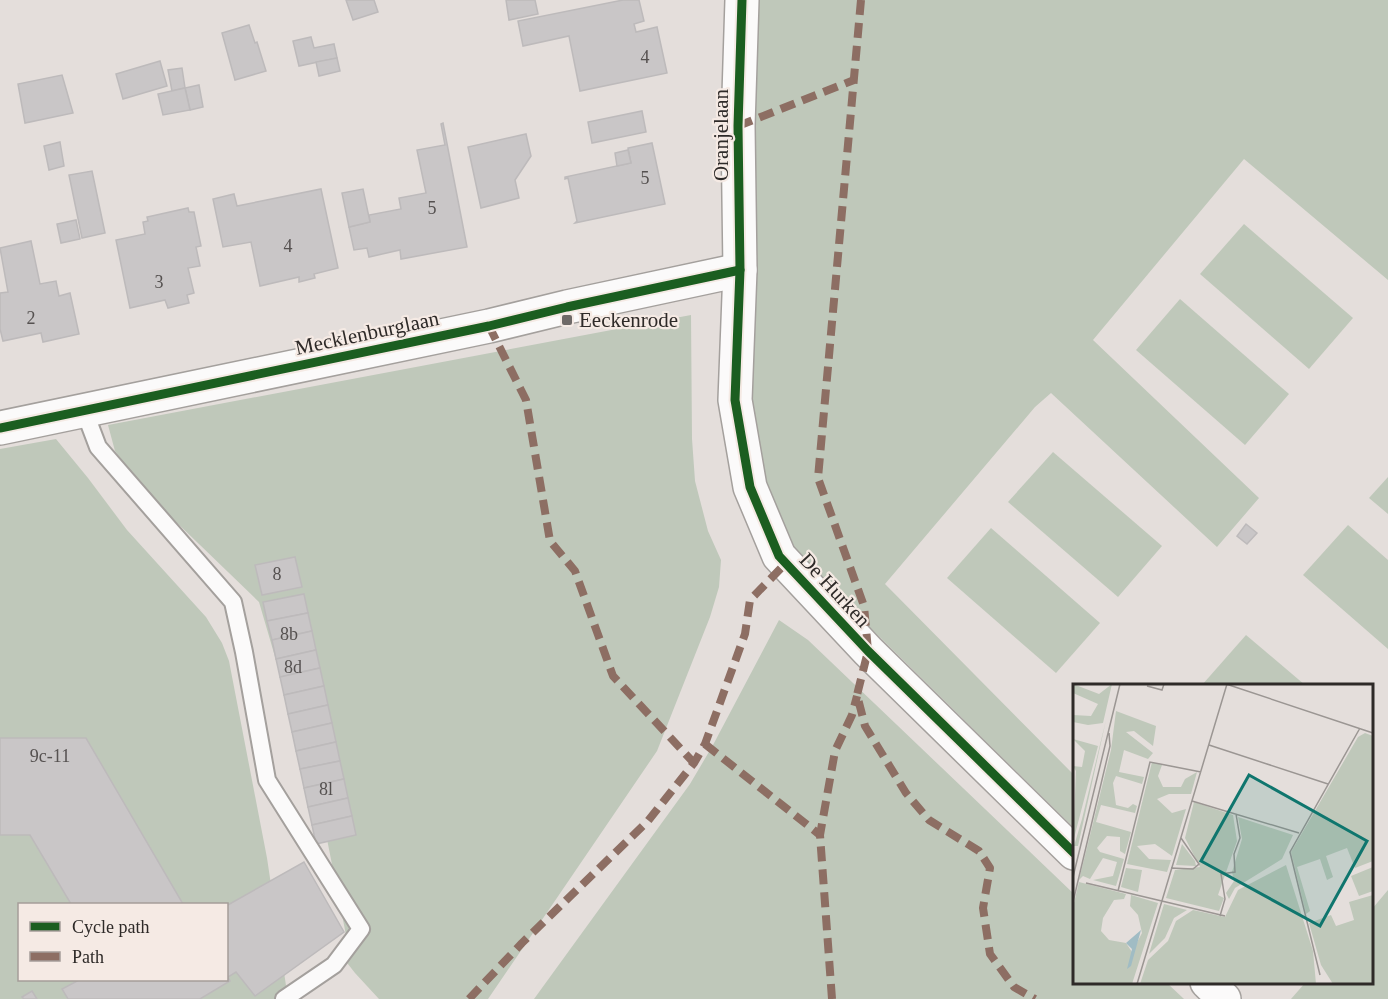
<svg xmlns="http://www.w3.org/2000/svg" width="1388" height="999" viewBox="0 0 1388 999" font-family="Georgia,serif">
<rect width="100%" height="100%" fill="#e4dedb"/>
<g fill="#bfc8ba" fill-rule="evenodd">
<path d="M756,0H1388V280L1244,159L1093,340L1259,498L1217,547L1051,393L1035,407L885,584L1074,775V828L784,543L751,438V282Z"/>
<path d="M1244,224L1353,318L1309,369L1200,274Z"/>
<path d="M1180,299L1289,394L1245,445L1136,350Z"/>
<path d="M691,315L692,439L695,481L708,531L721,560L719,587L710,617L657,751L488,999H379L355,973L337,950L346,935L324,824L259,602L144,491L115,451L108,425Z"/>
<path d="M56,439L88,478L127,530L206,617L222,643L229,661L267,858L288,999H0V449ZM20,904H226V980H20Z"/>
<path d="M1053,452L1162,546L1118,597L1008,502Z"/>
<path d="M1388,477V514L1369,498Z"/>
<path d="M1348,525L1388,560V649L1303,575Z"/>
<path d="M991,528L1100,623L1056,673L947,578Z"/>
<path d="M779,620L808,640L1074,894V982L1167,983L1184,999H534L690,784L713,745Z"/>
<path d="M1246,635L1305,685H1202Z"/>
<path d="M1388,890V999H1291L1305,983L1372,982V909Z"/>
</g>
<g fill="#c9c6c7" stroke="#bdbabb" stroke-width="1.5">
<path d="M346,0H374L378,12L353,20Z"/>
<path d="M506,0H535L538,14L509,20Z"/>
<path d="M623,0H639L644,21L634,24L636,32L657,27L667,73L580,91L569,36L523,46L518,21Z"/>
<path d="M249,25L255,43L257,42L266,71L235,80L222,33Z"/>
<path d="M311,37L314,48L334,44L337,58L299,66L293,41Z"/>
<path d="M337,58L340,71L319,76L316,62Z"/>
<path d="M160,61L167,86L123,99L116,74Z"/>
<path d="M182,68L185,88L172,91L168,70Z"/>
<path d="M62,75L73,113L25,123L18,84Z"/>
<path d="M199,85L203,107L190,110L185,88Z"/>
<path d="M185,88L190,110L163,115L158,94Z"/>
<path d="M642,111L646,132L592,143L588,122Z"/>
<path d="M443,123L467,247L401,259L400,250L369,257L367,248L354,250L349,227L370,222L369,215L401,209L399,198L426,193L417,150L445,145L441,124Z"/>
<path d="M526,134L531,156L515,180L519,198L481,208L468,147Z"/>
<path d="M60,142L64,166L49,170L44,146Z"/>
<path d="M652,143L665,204L575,223L577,221L568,178L565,179V177L631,163L628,148Z"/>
<path d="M628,150L631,163L617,166L615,153Z"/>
<path d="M92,171L105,233L82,238L69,175Z"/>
<path d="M321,189L338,268L314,274L315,278L299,282V277L260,286L251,242L223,247L213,199L234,194L237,206Z"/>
<path d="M363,189L370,222L349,227L342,193Z"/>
<path d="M188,208L189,212H194L201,246L196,247L200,266L188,268L194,293L187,295L189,303L168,308L165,300L130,308L116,240L145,234L143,222L148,221L147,217Z"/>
<path d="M76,220L80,239L61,243L57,224Z"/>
<path d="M31,241L40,284L56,281L59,296L70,293L79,334L43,342L41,333L3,341L0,329V293L8,292L0,248Z"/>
<path d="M1246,524L1257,533L1247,544L1237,536Z"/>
<path d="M295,557L302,587L262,595L255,565Z"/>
<path d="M304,594L308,613L267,621L263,602Z"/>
<path d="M308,613L312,631L272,640L267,621Z"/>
<path d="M312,631L316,650L276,659L272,640Z"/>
<path d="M316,650L320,668L280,677L276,659Z"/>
<path d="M320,668L324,686L284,695L280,677Z"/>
<path d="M324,686L328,705L288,714L284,695Z"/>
<path d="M328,705L332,723L292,732L288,714Z"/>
<path d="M332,723L336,742L296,751L292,732Z"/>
<path d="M0,738H86L183,904H71L30,835H0Z"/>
<path d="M336,742L340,761L300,769L296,751Z"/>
<path d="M340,761L344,779L304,788L300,769Z"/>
<path d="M344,779L348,798L308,807L304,788Z"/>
<path d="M348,798L352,816L312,825L308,807Z"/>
<path d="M352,816L356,835L316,844L312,825Z"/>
<path d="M304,862L344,932L255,996L236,972L228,977L230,981L200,999H68L62,989L79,980H226V906Z"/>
<path d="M32,991L37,999H24L22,997Z"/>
</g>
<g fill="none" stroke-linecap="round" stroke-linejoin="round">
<g stroke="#a4a09d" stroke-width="20">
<path id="service" d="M84,410L98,447L233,602L244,652L267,780L361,929L334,965L284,999"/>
</g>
<g stroke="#a4a09d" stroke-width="36">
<g id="minor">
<path d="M742,0L738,126L740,270L735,400L750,487L779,556L868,651L1074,853"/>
<path d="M0,428L489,326L567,307L740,270"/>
<path d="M1207,982L1224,999"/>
</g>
</g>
<use href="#service" stroke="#fbfafa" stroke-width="16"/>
<use href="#minor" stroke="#fbfafa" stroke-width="33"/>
<g stroke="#8d6e63" stroke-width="8" stroke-dasharray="15 8" stroke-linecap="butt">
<path d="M861,0L818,478L864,606L868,651L857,695L865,726L906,793L929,820L979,851L990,868L983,908L990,954L1014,987L1035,999"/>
<path d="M738,126L854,80"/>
<path d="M489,326L526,400L550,541L575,571L613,676L694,763"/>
<path d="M705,744L820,835"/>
<path d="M469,999L522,943L648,821L694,763L705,744L745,634L750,600L786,563"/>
<path d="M832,999L820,835L835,751L852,715L857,696"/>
</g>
<g stroke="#f5eae4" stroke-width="13">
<g id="cycleway">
<path d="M742,0L738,126L740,270L735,400L750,487L779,556L868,651L1074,853"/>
<path d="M0,428L489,326L567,307L740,270"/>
</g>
</g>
<use href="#cycleway" stroke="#1b5e20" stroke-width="9"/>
</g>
<rect fill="#6e6967" stroke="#f5eae4" stroke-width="2" x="561" y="314" width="12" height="12" rx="3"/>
<g text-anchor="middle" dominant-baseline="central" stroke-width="4.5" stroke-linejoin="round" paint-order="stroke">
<g font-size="18" fill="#555150">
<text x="645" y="57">4</text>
<text x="645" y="178">5</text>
<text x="432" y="208">5</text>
<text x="288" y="246">4</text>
<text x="159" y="282">3</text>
<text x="31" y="318">2</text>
<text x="277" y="574">8</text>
<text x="289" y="634">8b</text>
<text x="293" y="667">8d</text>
<text x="50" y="756">9c-11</text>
<text x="326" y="789">8l</text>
</g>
<g font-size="21" fill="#2e2a28" stroke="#f5eae4">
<text transform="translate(721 135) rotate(-90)">Oranjelaan</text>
<text transform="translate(367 333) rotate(-12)">Mecklenburglaan</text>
<text transform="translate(835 590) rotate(47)">De Hurken</text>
</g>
<g font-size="21" fill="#2e2a28" stroke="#f5eae4" text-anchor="start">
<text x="579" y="320">Eeckenrode</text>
</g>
</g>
<g transform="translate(1073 684)">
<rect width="300" height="300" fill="#e4dedb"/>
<path d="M0,0L26,10L39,0L30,39L15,41L0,38V31L18,32L25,20L0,9ZM43,27L83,42L80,62L61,47L53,48L80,69L75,75L51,66L46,88L71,93L69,100L43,92L40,99L43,121L55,124L60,120L64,122L62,129L28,121L23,138L58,148L52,170L47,167V153L34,152L24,164L27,168L51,175L43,202L20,196L40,192L44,178L30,174L17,195L10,192L6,196L38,66ZM33,36L5,162H1L9,135ZM292,49L300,52V177L282,184L274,164L253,172L260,193L254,196L247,175L224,183L237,227L233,230L218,168L285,53ZM0,55L25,62L0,158L3,87L0,82L9,83L12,67ZM79,78L89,81L85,92L90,103H108L112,95L124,88L118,110H96L84,115L99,129L113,125L99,172L82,160L64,162L76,175L98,176L94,188L54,180ZM121,118L160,131L164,157L145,211L151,214L146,227L93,214L102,186L127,183L112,154ZM165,133L220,151L209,175L162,204L156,215L153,209L161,197L159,188L169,155ZM109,160L122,177L123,182L103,181ZM213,181L240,267L243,300H67L75,276L95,257L103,237L120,226L152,233L165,206ZM300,183V207L286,212L278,192ZM53,184L69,186L65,208L48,203ZM6,198L53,210L51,215L41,216L30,234L28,247L36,256L53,259L59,268L69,249L65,231L57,222L58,211L85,219L59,300H0V223ZM300,211V300H260L248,281L236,239L258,231L263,242L281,236L276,218ZM91,220L114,226L101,234L92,254L76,270Z" fill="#bfc8ba"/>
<path d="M68,246L58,282L54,285L59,265L53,259Z" fill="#a0bcc4"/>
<path fill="none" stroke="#9b9693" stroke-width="1.5" d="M153,0L300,49M74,2L89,6L91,0M136,61L255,100M119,117L226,149M98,184L120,185L126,180L108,154M0,193L47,0M13,199L152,232M45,207L77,78L128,88M0,218L37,62L36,49M147,232L152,215L148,190L162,188L161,170L167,154L163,130M247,291L217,168L287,44M64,300L154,0"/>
<path fill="#0f766e" fill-opacity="0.15" stroke="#0f766e" stroke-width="3" d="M176,91L294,157L247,242L128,177Z"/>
<rect width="300" height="300" fill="none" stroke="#2e2a28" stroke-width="3"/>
</g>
<rect x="18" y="903" width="210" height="78" fill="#f5eae4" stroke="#a59d99" stroke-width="1.5"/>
<rect x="30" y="922" width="30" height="9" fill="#1b5e20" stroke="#a59d99" stroke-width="1.5"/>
<text x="72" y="933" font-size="18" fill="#2e2a28">Cycle path</text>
<rect x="30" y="952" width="30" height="9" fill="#8d6e63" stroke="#a59d99" stroke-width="1.5"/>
<text x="72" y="963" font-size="18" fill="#2e2a28">Path</text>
</svg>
